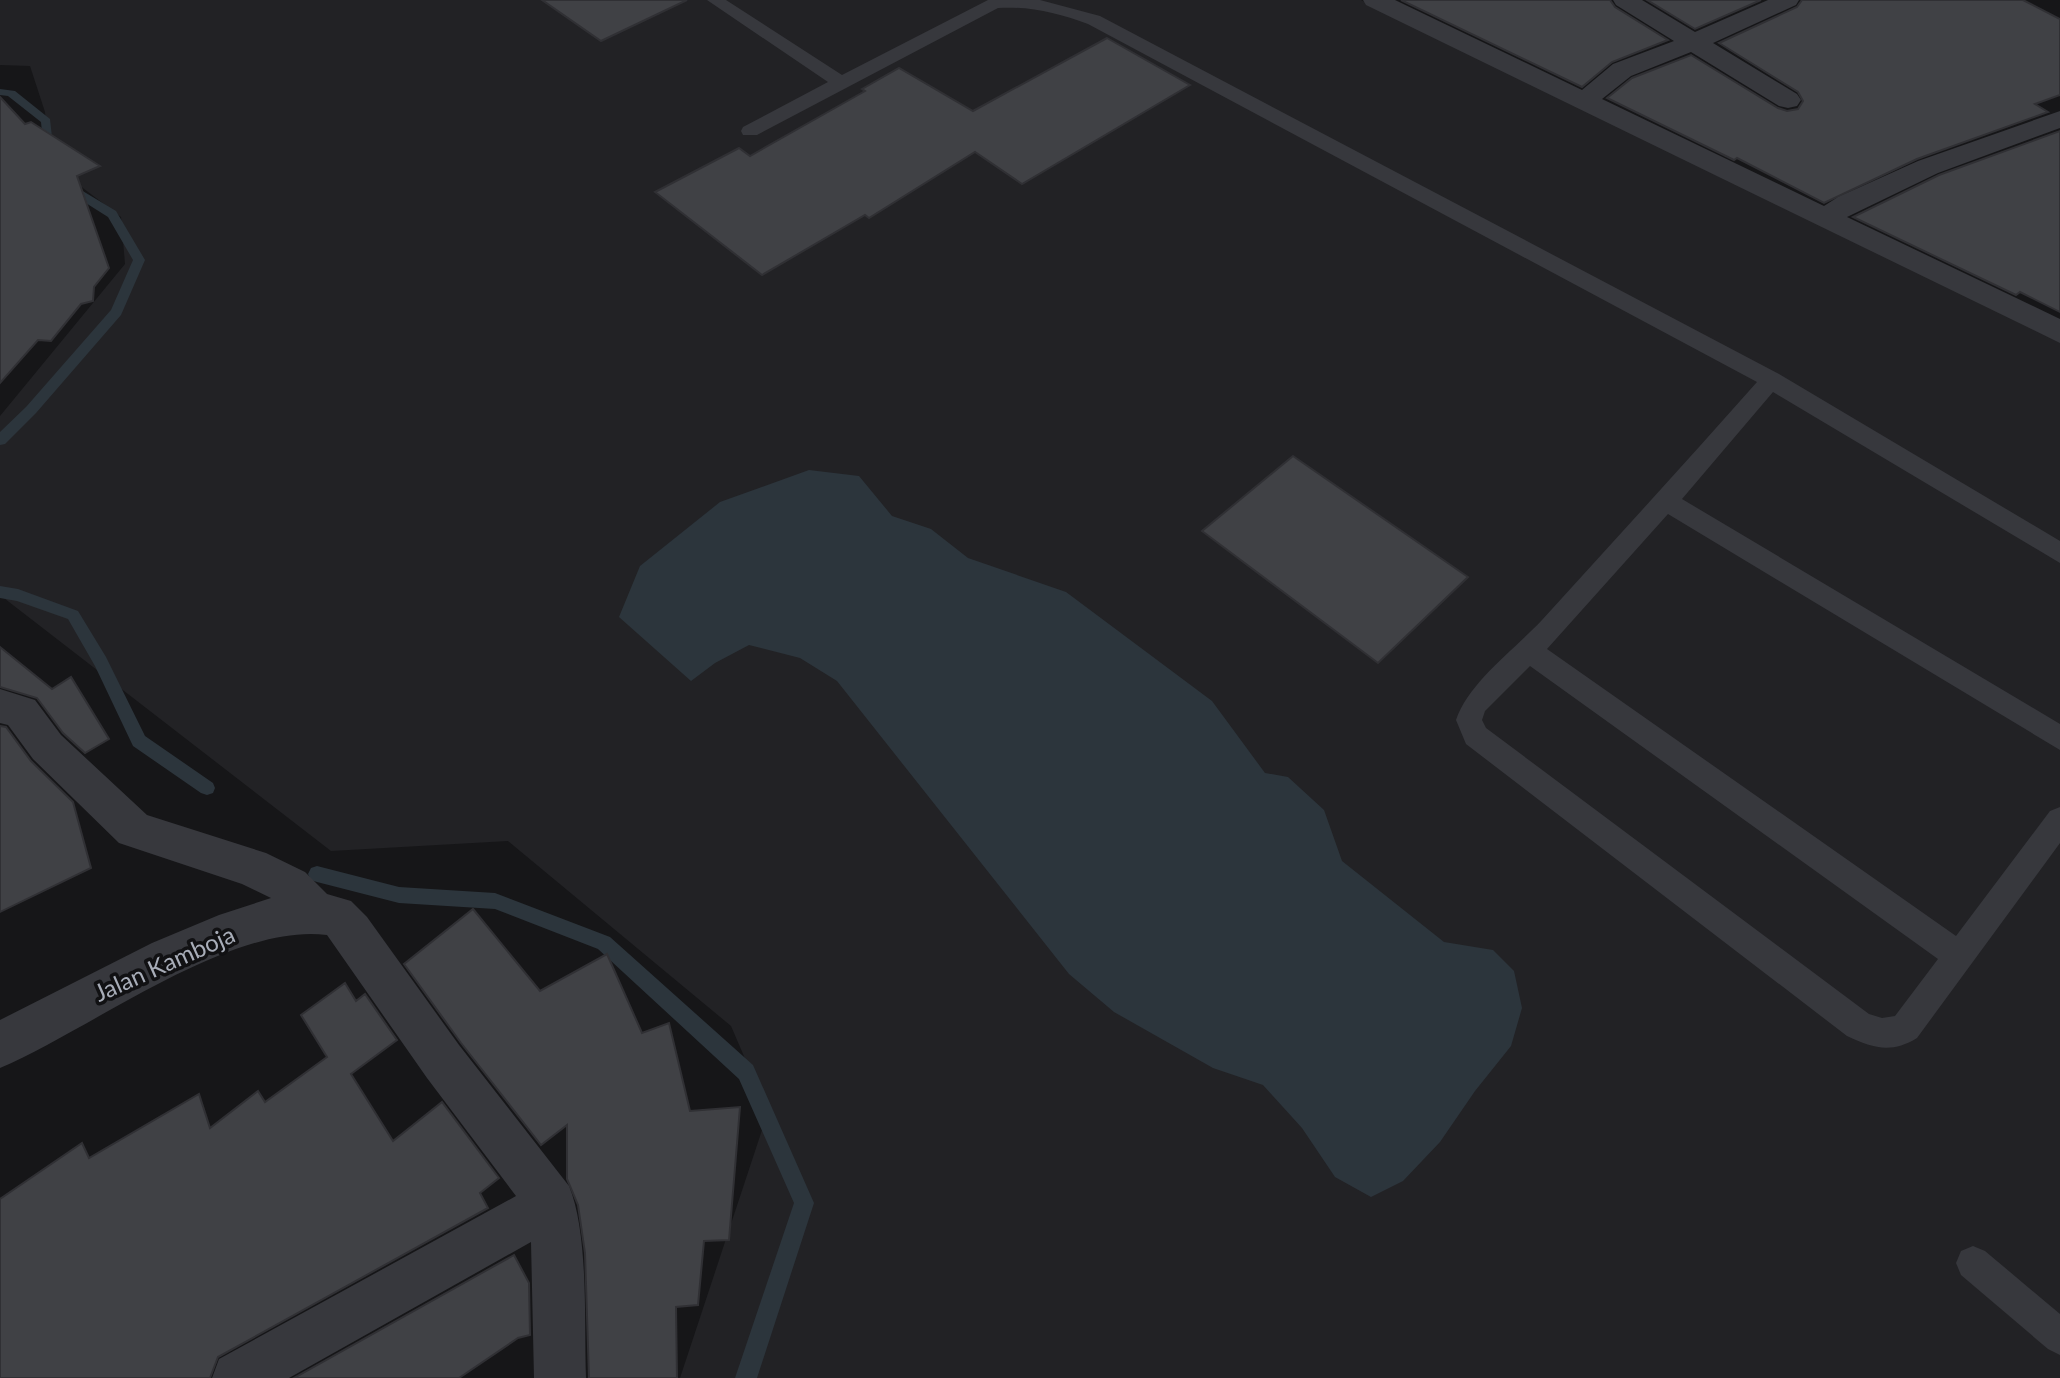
<svg xmlns="http://www.w3.org/2000/svg" width="2060" height="1378" viewBox="0 0 2060 1378" font-family="Lato,sans-serif">
<rect width="100%" height="100%" fill="#161618"/>
<path fill="#222225" d="M0,0H1361L2060,342V1378H680L768,1112L731,1026L508,841L331,851L0,595V416L125,264L121,217L50,163L45,112L30,66L0,65Z"/>
<path fill="#2c353c" d="M809,470L859,476L892,516L931,529L968,558L1066,592L1212,701L1265,773L1288,777L1324,810L1342,861L1444,942L1493,950L1514,971L1522,1008L1511,1046L1475,1091L1440,1142L1403,1181L1371,1197L1335,1177L1302,1128L1263,1085L1213,1068L1114,1012L1069,974L837,681L800,658L749,645L715,663L691,681L619,617L640,566L720,502Z"/>
<g fill="none" stroke-linecap="round" stroke-linejoin="round">
<g fill="#2c353c" fill-rule="evenodd">
<path d="M0,89L15,91L50,119L54,155H46L44,153L41,122L8,96L0,95Z"/>
<path d="M66,181L116,211L145,260L121,315L36,413L5,444L0,445V432L26,407L111,310L133,260L108,217L62,188L60,185Z"/>
<path d="M0,586L18,589L78,611L106,657L145,736L213,783L215,788L213,793L207,795L201,793L133,746L95,666L68,619L17,601L0,598Z"/>
<path d="M317,866L399,887L495,893L610,937L753,1065L814,1203L757,1378H735L794,1203L739,1079L598,949L495,909L399,903L317,882L311,880L308,874L311,868Z"/>
</g>
</g>
<g fill="#404145" stroke="#303034" stroke-width="2">
<path d="M542,0H687L601,41Z"/>
<path d="M1401,0H1610L1615,7L1668,40L1612,62L1582,87Z"/>
<path d="M1647,0H1761L1695,29Z"/>
<path d="M1802,0H2023L2060,19V95L2035,104L2048,112L1917,159L1824,203L1737,158L1734,160L1607,98L1632,78L1691,55L1778,108L1787,111L1798,109L1803,101L1798,92L1719,43L1797,7Z"/>
<path d="M1107,38L1190,85L1022,184L975,152L869,218L865,215L762,275L655,192L739,148L750,156L865,91L862,89L899,68L973,111Z"/>
<path d="M0,97L25,124L31,122L100,166L77,176L109,268L94,287L93,301L81,304L51,341L38,340L0,383Z"/>
<path d="M2060,131V312L2020,292L2016,295L1853,217L1939,175Z"/>
<path d="M1293,456L1468,577L1378,663L1202,531Z"/>
<path d="M0,647L52,689L71,677L109,739L85,753L63,733L37,698L0,687Z"/>
<path d="M0,726L6,727L31,761L73,802L91,868L0,912Z"/>
<path d="M473,909L540,991L607,954L642,1033L669,1023L690,1111L740,1107L729,1240L704,1241L698,1305L676,1307L677,1378H589L585,1253L578,1205L567,1179V1125L541,1145L461,1043L404,964Z"/>
<path d="M345,983L356,1001L365,994L397,1040L351,1074L393,1141L442,1102L499,1178L480,1193L488,1208L218,1357L210,1378H0V1199L82,1143L89,1158L199,1094L210,1128L258,1091L265,1102L327,1057L301,1015Z"/>
<path d="M514,1255L529,1283L530,1335L518,1338L459,1378H294Z"/>
</g>
<g fill="none" stroke-linecap="round" stroke-linejoin="round">
<g fill="#37383d" fill-rule="evenodd">
<path d="M707,0H726L842,75L988,0H1040L1100,16L1779,374L2060,541V563L1773,392L1682,499L2060,724V750L1668,514L1547,649L1956,936L2050,811L2060,807V843L1917,1038C1891,1054 1873,1048 1847,1036L1466,744L1456,720C1469,682 1514,650 1542,620C1614,541 1686,462 1757,382L1088,24C1058,13 1030,6 998,8L757,135H743L741,131L743,127L828,82ZM1530,666L1938,959L1895,1016L1882,1018L1869,1014L1486,728L1482,720L1485,711Z"/>
<path d="M1973,1246L1985,1251L2060,1314V1355L2048,1349L1961,1275L1956,1263L1961,1251Z"/>
</g>
<g fill="#37383d" fill-rule="evenodd">
<path d="M1363,0H1395L1582,90L1613,64L1674,41L1616,5L1613,0H1642L1695,32L1768,0H1799L1796,5L1713,43L1797,94L1801,100L1797,106L1788,108L1779,106L1691,52L1631,76L1602,99L1824,206L1838,197L1918,161L2060,111V128L1938,173L1847,217L2060,319V343L1366,5Z"/>
<path d="M0,689L35,700L61,735L147,815L266,853L305,872L327,894L351,901L367,917L459,1045L569,1186C589,1234 584,1323 586,1378H534L531,1242L289,1378H212L219,1359L516,1196L427,1078L327,935C231,922 88,1031 0,1068V1020L152,943L219,915L271,898L242,884L119,843L33,759L8,725L0,723Z"/>
</g>
</g>
<g text-anchor="middle" dominant-baseline="central" stroke-width="7" stroke-linejoin="round" paint-order="stroke">
<g font-size="24" fill="#a8adb8" stroke="#111113">
<text transform="translate(164 963) rotate(-24)">Jalan Kamboja</text>
</g>
</g>
</svg>
